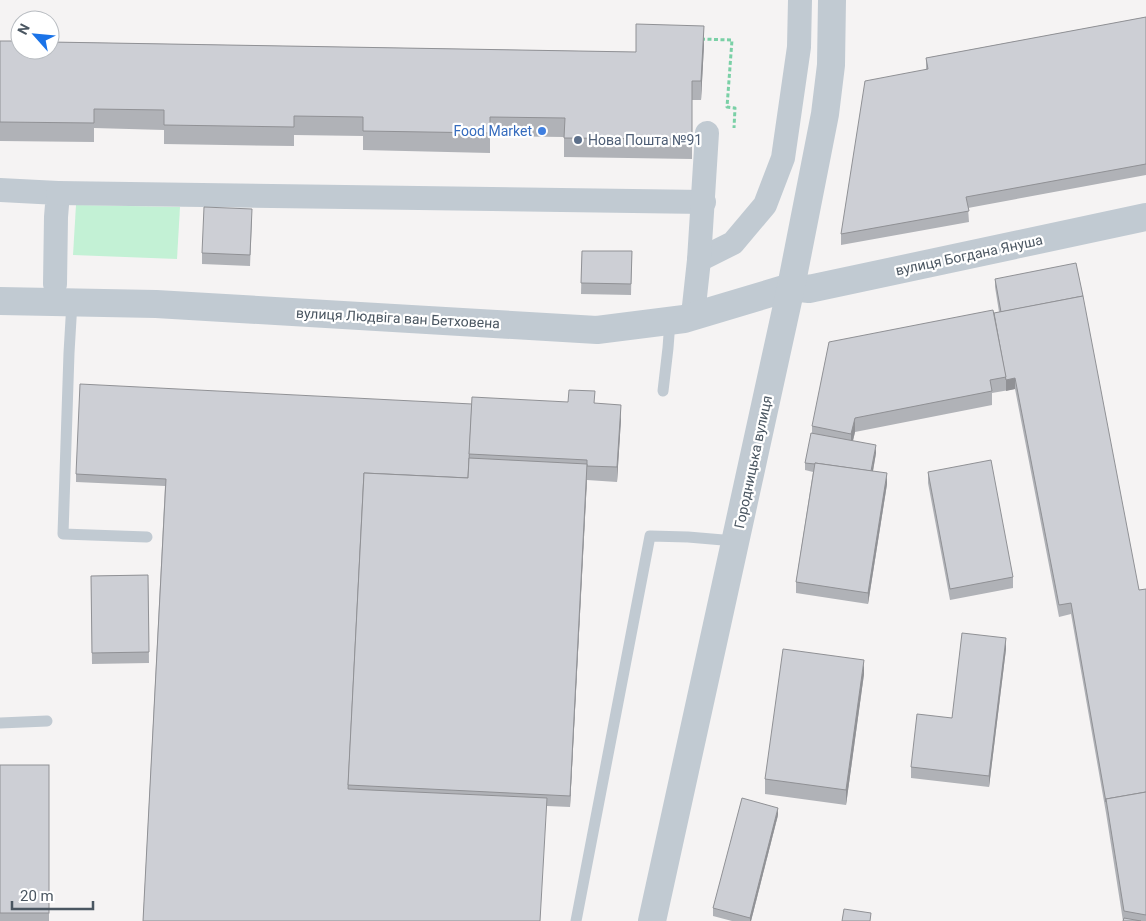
<svg xmlns="http://www.w3.org/2000/svg" width="1146" height="921" viewBox="0 0 1146 921" font-family="Roboto,sans-serif">
<rect width="100%" height="100%" fill="#f5f3f3"/>
<path fill="#c3f1d5" d="M76,205L180,207L177,259L73,255Z"/>
<g fill="none" stroke-linecap="round" stroke-linejoin="round">
<path stroke="#7ad0a6" stroke-width="3" stroke-dasharray="4 2.5" stroke-linecap="butt" d="M701,39L732,40L727,107L735,108L734,128"/>
<g stroke="#c1cad2" stroke-width="11">
<path d="M72,302L69,353L63,534L147,537"/>
<path d="M663,391L668,348L670,321"/>
<path d="M0,723L47,721"/>
<path d="M576,921L650,536L688,537L735,541"/>
</g>
<g stroke="#c1cad2" stroke-width="24">
<path d="M0,190L58,193L56,217L55,284"/>
<path d="M58,193L704,202"/>
<path d="M699,260L733,243L765,205L783,158L799,47L800,0"/>
<path d="M693,315L699,260L707,133"/>
</g>
<g stroke="#c1cad2" stroke-width="28">
<path d="M0,301L156,304L597,330L684,319L791,287L809,289L1146,217"/>
<path d="M652,921L791,287L825,114L831,65L832,0"/>
</g>
</g>
<g fill="#b0b2b7">
<path d="M1146,17V175L968,208L969,222L841,245V234L926,69V58Z"/>
<path d="M0,41L636,52L704,45L701,100H692V159L564,157V137L490,136V153L363,150V136L294,135V146L164,144V130L94,128V142L0,141Z"/>
<path d="M252,220L250,266L202,264V253Z"/>
<path d="M582,251H632L631,295L581,294Z"/>
<path d="M995,279L1139,590L1146,589V921H1123L1106,813L1071,614L1059,617L1015,389L992,393V405L855,432L853,441L876,453L873,471L887,484L868,604L796,593V582L813,472L805,470V463L812,434V426L994,313L999,312L995,287Z"/>
<path d="M595,403L621,419L617,482L587,480V479L570,807L547,806L143,921L165,486L76,482V474L472,404Z"/>
<path d="M928,472L1013,577V588L950,600L928,483Z"/>
<path d="M148,575L149,663L92,664L91,576Z"/>
<path d="M1006,649L989,787L911,778V767L952,718Z"/>
<path d="M864,674L846,805L765,794V779Z"/>
<rect x="0" y="765" width="49" height="156"/>
<path d="M778,815L751,921H732L713,916V908Z"/>
</g>
<g fill="#909195">
<path d="M704,26V45L701,100V81Z"/>
<path d="M1015,378V389L1006,391V380Z"/>
<path d="M621,405V419L617,482V467Z"/>
<path d="M855,418V432L851,448V434Z"/>
<path d="M876,445V453L871,482V474Z"/>
<path d="M587,468V479L570,807V796Z"/>
<path d="M887,473V484L868,604V593Z"/>
<path d="M1006,638V649L989,787V776Z"/>
<path d="M864,660V674L846,805V790Z"/>
<path d="M778,808V815L751,921H750V918Z"/>
</g>
<g fill="#cdcfd5" stroke="#909195">
<path d="M1146,17V164L966,197L969,211L841,234L865,81L928,69L926,58Z"/>
<path d="M636,24L704,26L701,81H692V139L564,138L565,118L490,117V133L363,131V117L294,116V127L164,125V110L94,109V123L0,122V41H20V50H50V42L636,52Z"/>
<path d="M204,207L252,209L250,255L202,253Z"/>
<path d="M582,251H632L631,284L581,283Z"/>
<path d="M1076,263L1083,296L1001,312L995,279Z"/>
<path d="M1083,296L1139,590L1146,589V792L1106,799V802L1071,603L1059,605L1015,378L1006,380L994,313Z"/>
<path d="M993,310L1006,377L990,380L992,391L855,418L851,434L812,426L829,342Z"/>
<path d="M80,384L472,404L468,478L364,473L348,789L547,798L540,921H143L166,479L76,474Z"/>
<path d="M569,390L595,391L594,403L621,405L617,467L587,466V460L469,454L472,397L568,402Z"/>
<path d="M811,433L876,445L871,471L815,463V464L805,463Z"/>
<path d="M469,458L587,464L570,796L348,785L364,473L468,478Z"/>
<path d="M991,460L1013,577L950,589L928,472Z"/>
<path d="M815,463L887,473L868,593L796,582Z"/>
<path d="M148,575L149,652L92,653L91,576Z"/>
<path d="M962,633L1006,638L989,776L911,767L917,714L952,718Z"/>
<path d="M783,649L864,660L846,790L765,779Z"/>
<rect x="0" y="765" width="49" height="148"/>
<path d="M1146,792V915L1124,911L1106,799Z"/>
<path d="M742,798L778,808L750,918L713,908Z"/>
<path d="M844,909L871,913L870,921H842Z"/>
<path d="M1124,918L1141,921H1123Z"/>
</g>
<circle fill="#3f7fe0" stroke="#fff" stroke-width="2" cx="542" cy="131" r="5"/>
<circle fill="#5c6f8a" stroke="#fff" stroke-width="2" cx="578" cy="140" r="5"/>
<g text-anchor="middle" dominant-baseline="central" stroke-width="4.5" stroke-linejoin="round" paint-order="stroke">
<g font-size="14" fill="#366cbe" stroke="#fff" text-anchor="end">
<text x="532" y="131">Food Market</text>
</g>
<g font-size="14" fill="#4e5e75" stroke="#fff" text-anchor="start">
<text x="588" y="140">Нова Пошта №91</text>
</g>
<g font-size="14" fill="#4a5661" stroke="#fff">
<text transform="translate(969 255) rotate(-12)">вулиця Богдана Януша</text>
<text transform="translate(398 318) rotate(3)">вулиця Людвіга ван Бетховена</text>
<text transform="translate(753 462) rotate(-78)">Городницька вулиця</text>
</g>
</g>
<g transform="translate(35 35) rotate(297)"><circle r="24" fill="#ffffff" stroke="#b7bbc0"/>
<path d="M0-4L9 19L0 12L-9 19Z" fill="#1a73e8"/>
<text y="-8" font-size="14" font-weight="bold" text-anchor="middle" fill="#4a5661">N</text>
</g>
<path d="M12 901v8h81v-8" fill="none" stroke="#4a5661" stroke-width="2.5"/>
<text x="20" y="901" font-size="15" fill="#4a5661" stroke="#ffffff" stroke-width="4" paint-order="stroke">20 m</text>
</svg>
